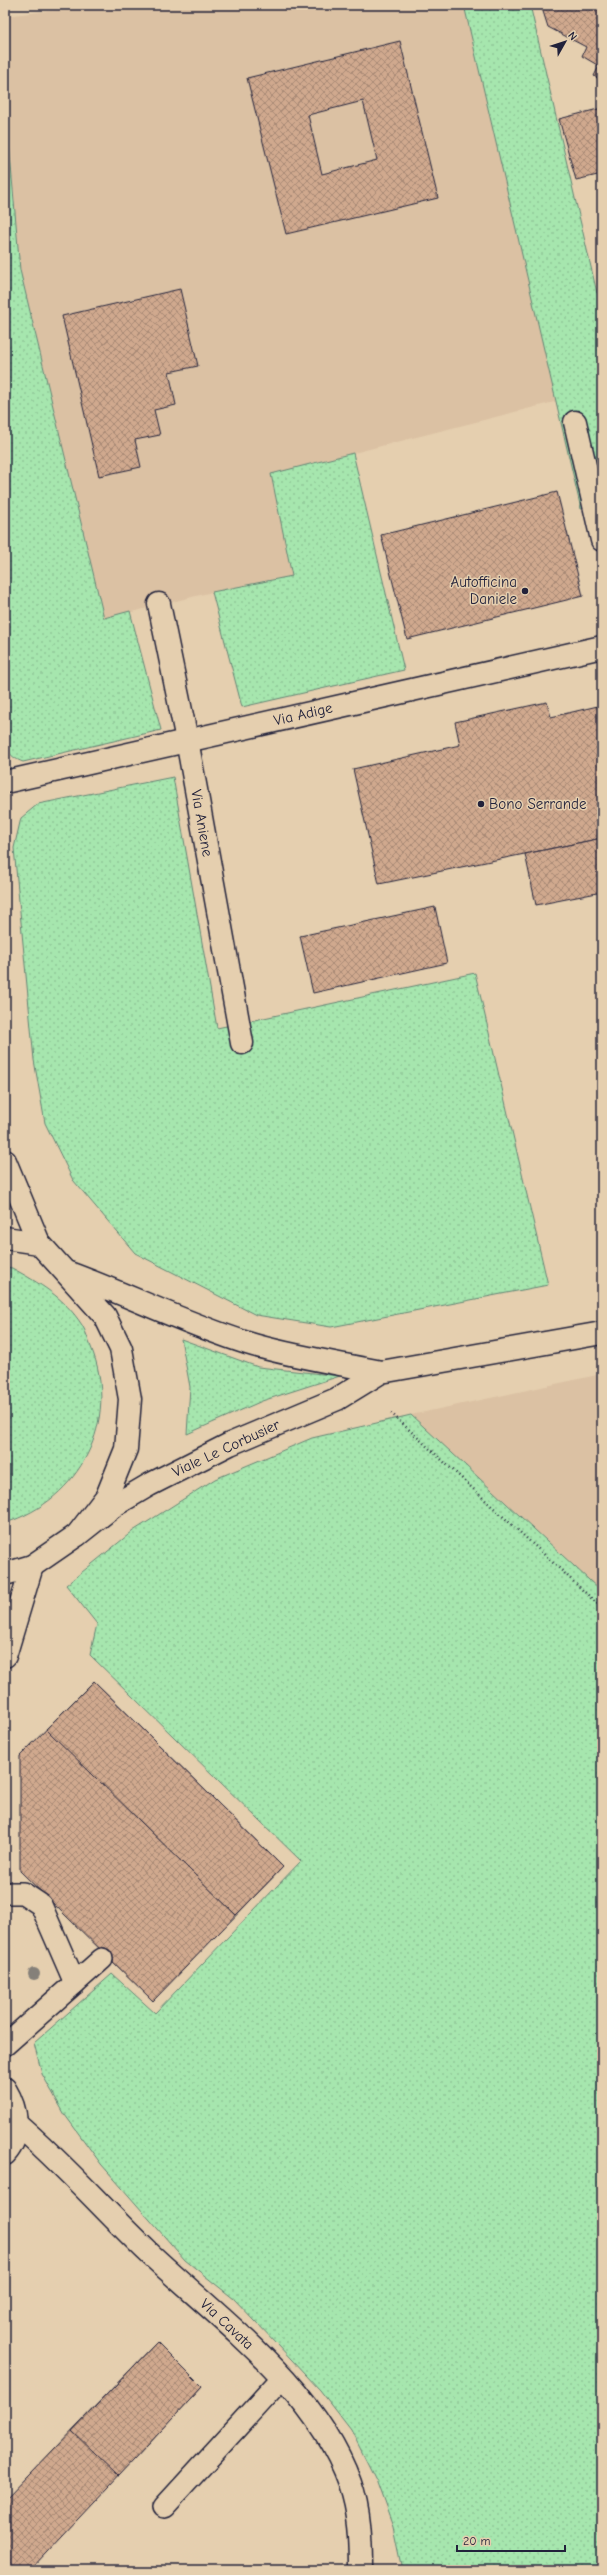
<svg xmlns="http://www.w3.org/2000/svg" width="607" height="2575" viewBox="0 0 607 2575" font-family="'Comic Neue',sans-serif">
<defs>
<pattern id="grass-dots" width="8" height="8" patternUnits="userSpaceOnUse"><rect width="8" height="8" fill="#a6e6ae"/><path d="M2 2h.1M6 6h.1" fill="none" stroke="#8fc597" stroke-width="1.8" stroke-linecap="round"/></pattern>
<pattern id="building-cross-hatch" width="8" height="8" patternUnits="userSpaceOnUse"><rect width="8" height="8" fill="#d0a98e"/><path d="M0 0l8 8M0 8l8-8" fill="none" stroke="#a88975"/></pattern>
</defs>
<rect width="100%" height="100%" fill="#e5cfaf"/>
<filter id="ink" filterUnits="userSpaceOnUse"><feTurbulence type="fractalNoise" baseFrequency=".025" numOctaves="2"/><feDisplacementMap in="SourceGraphic" scale="8" xChannelSelector="R" yChannelSelector="G"/><feConvolveMatrix kernelMatrix="1 2 1 2 8 2 1 2 1" color-interpolation-filters="sRGB"/></filter>
<g filter="url(#ink)">
<g fill="#dbc1a3">
<path d="M99,5H464L558,401L271,474L292,576L212,592L104,619L20,270L5,97V16Z"/>
<path d="M602,1374V1592L411,1415Z"/>
</g>
<g fill="url(#grass-dots)" stroke="#648474">
<path d="M464,5H530L597,293L602,292V504L581,509Z"/>
<path d="M5,97L20,270L104,618L130,611L161,730L23,762C7,756 6,748 5,733Z"/>
<path d="M353,453L404,670L242,707L212,592L292,576L271,474Z"/>
<path d="M173,777L217,1028L475,973L548,1285L331,1327L256,1315L135,1253L73,1180L45,1123L34,1060L14,848L21,818L38,804Z"/>
<path d="M5,1267L12,1268C39,1283 64,1297 82,1325C86,1331 88,1340 91,1347C121,1421 80,1500 5,1523Z"/>
<path d="M181,1339L258,1367L340,1376L262,1401L187,1434L190,1387Z"/>
<path d="M411,1415L602,1592V2570H402L393,2527L376,2480L351,2430L320,2390L277,2344L234,2299L185,2260L101,2164L65,2115L42,2074L34,2043L112,1974L155,2013L301,1861L90,1655L97,1624L66,1585L133,1531L215,1479L312,1438Z"/>
</g>
<g fill="url(#building-cross-hatch)" stroke="#22223b" fill-rule="evenodd">
<path d="M541,5H602V81L594,76L599,66L582,56L586,47L548,27Z"/>
<path d="M400,41L438,198L286,234L247,78ZM363,101L377,160L322,174L308,115Z"/>
<path d="M602,108V174L576,180L559,119Z"/>
<path d="M180,289L198,366L169,372L176,405L154,410L160,435L135,440L141,467L99,476L62,316Z"/>
<path d="M557,492L583,596L407,639L381,535Z"/>
<path d="M547,702L551,717L602,705V838L379,884L353,769L460,745L455,722Z"/>
<path d="M602,838V892L536,905L525,854Z"/>
<path d="M435,907L447,963L313,993L300,936Z"/>
<path d="M94,1681L283,1867L153,2001L20,1871V1756Z"/>
<path d="M94,1681L283,1867L236,1915L46,1729Z"/>
<path d="M157,2342L202,2387L31,2569L5,2570V2500Z"/>
<path d="M157,2342L202,2387L119,2476L72,2431Z"/>
</g>
<g fill="none" stroke-linecap="round" stroke-linejoin="round">
<g stroke="#22223b" stroke-width="24">
<g id="lane">
<path d="M5,1893H23L41,1905L75,1983"/>
<path d="M5,2045L102,1959"/>
<path d="M164,2507L282,2378"/>
</g>
</g>
<g stroke="#22223b" stroke-width="25">
<g id="street">
<path d="M575,422L602,540"/>
<path d="M159,604L187,740L242,1043"/>
<path d="M5,782L602,647"/>
<path d="M16,2123C63,2163 103,2209 148,2252C219,2319 316,2388 350,2483C360,2511 361,2542 361,2570"/>
</g>
</g>
<g stroke="#22223b" stroke-width="25">
<g id="secondary">
<path d="M5,1161L39,1243"/>
<path d="M5,1238L39,1243L105,1316L121,1349L130,1399L126,1449L107,1496L77,1535L32,1566L5,1574"/>
<path d="M69,1273C129,1295 186,1324 247,1343C288,1356 338,1363 381,1372"/>
<path d="M77,1535L115,1505L149,1485L230,1444L337,1399L381,1372L602,1333"/>
<path d="M5,1656L32,1566"/>
<path d="M5,2089C17,2109 22,2135 5,2154"/>
</g>
</g>
<path stroke="#22223b" stroke-width="2.5" stroke-dasharray="1 3" stroke-linecap="butt" d="M391,1413L602,1608"/>
<use href="#lane" stroke="#e5cfaf" stroke-width="21"/>
<use href="#street" stroke="#e5cfaf" stroke-width="22"/>
<use href="#secondary" stroke="#e5cfaf" stroke-width="22"/>
</g>
<circle fill="#858079" cx="34" cy="1974" r="6"/>
</g>
<g fill="#22223b" stroke="#e5cfaf" stroke-width="1.5">
<circle cx="525" cy="591" r="4"/>
<circle cx="481" cy="804" r="4"/>
</g>
<g text-anchor="middle" dominant-baseline="central" stroke-width="3" stroke-linejoin="round" paint-order="stroke">
<g font-size="15" fill="#22223b" stroke="#e5cfaf" text-anchor="end">
<text x="517" y="582">Autofficina<tspan x="517" dy="17">Daniele</tspan></text>
<text x="489" y="804" text-anchor="start">Bono Serrande</text>
</g>
<g font-size="15" fill="#22223b" stroke="#e5cfaf">
<text transform="translate(303 714) rotate(-13)">Via Adige</text>
<text transform="translate(202 823) rotate(80)">Via Aniene</text>
<text transform="translate(226 1448) rotate(-25)">Viale Le Corbusier</text>
<text transform="translate(227 2324) rotate(43)">Via Cavata</text>
</g>
</g>
<rect width="607" height="2575" fill="none" stroke="#e5cfaf" stroke-width="20"/>
<rect x="10" y="10" width="587" height="2555" fill="none" stroke="#22223b" stroke-width="1.5" filter="url(#ink)"/>
<g transform="translate(565 42) rotate(51)" stroke="#e5cfaf" stroke-width="3" paint-order="stroke">
<path d="M0-3L7 15L0 10L-7 15Z" fill="#22223b"/>
<text y="-6" font-size="11" font-weight="bold" text-anchor="middle" fill="#22223b">N</text>
</g>
<path d="M457 2545v6h108v-6" fill="none" stroke="#22223b" stroke-width="2"/>
<text x="463" y="2545" font-size="12" fill="#22223b" stroke="#e5cfaf" stroke-width="3" paint-order="stroke">20 m</text>
</svg>
